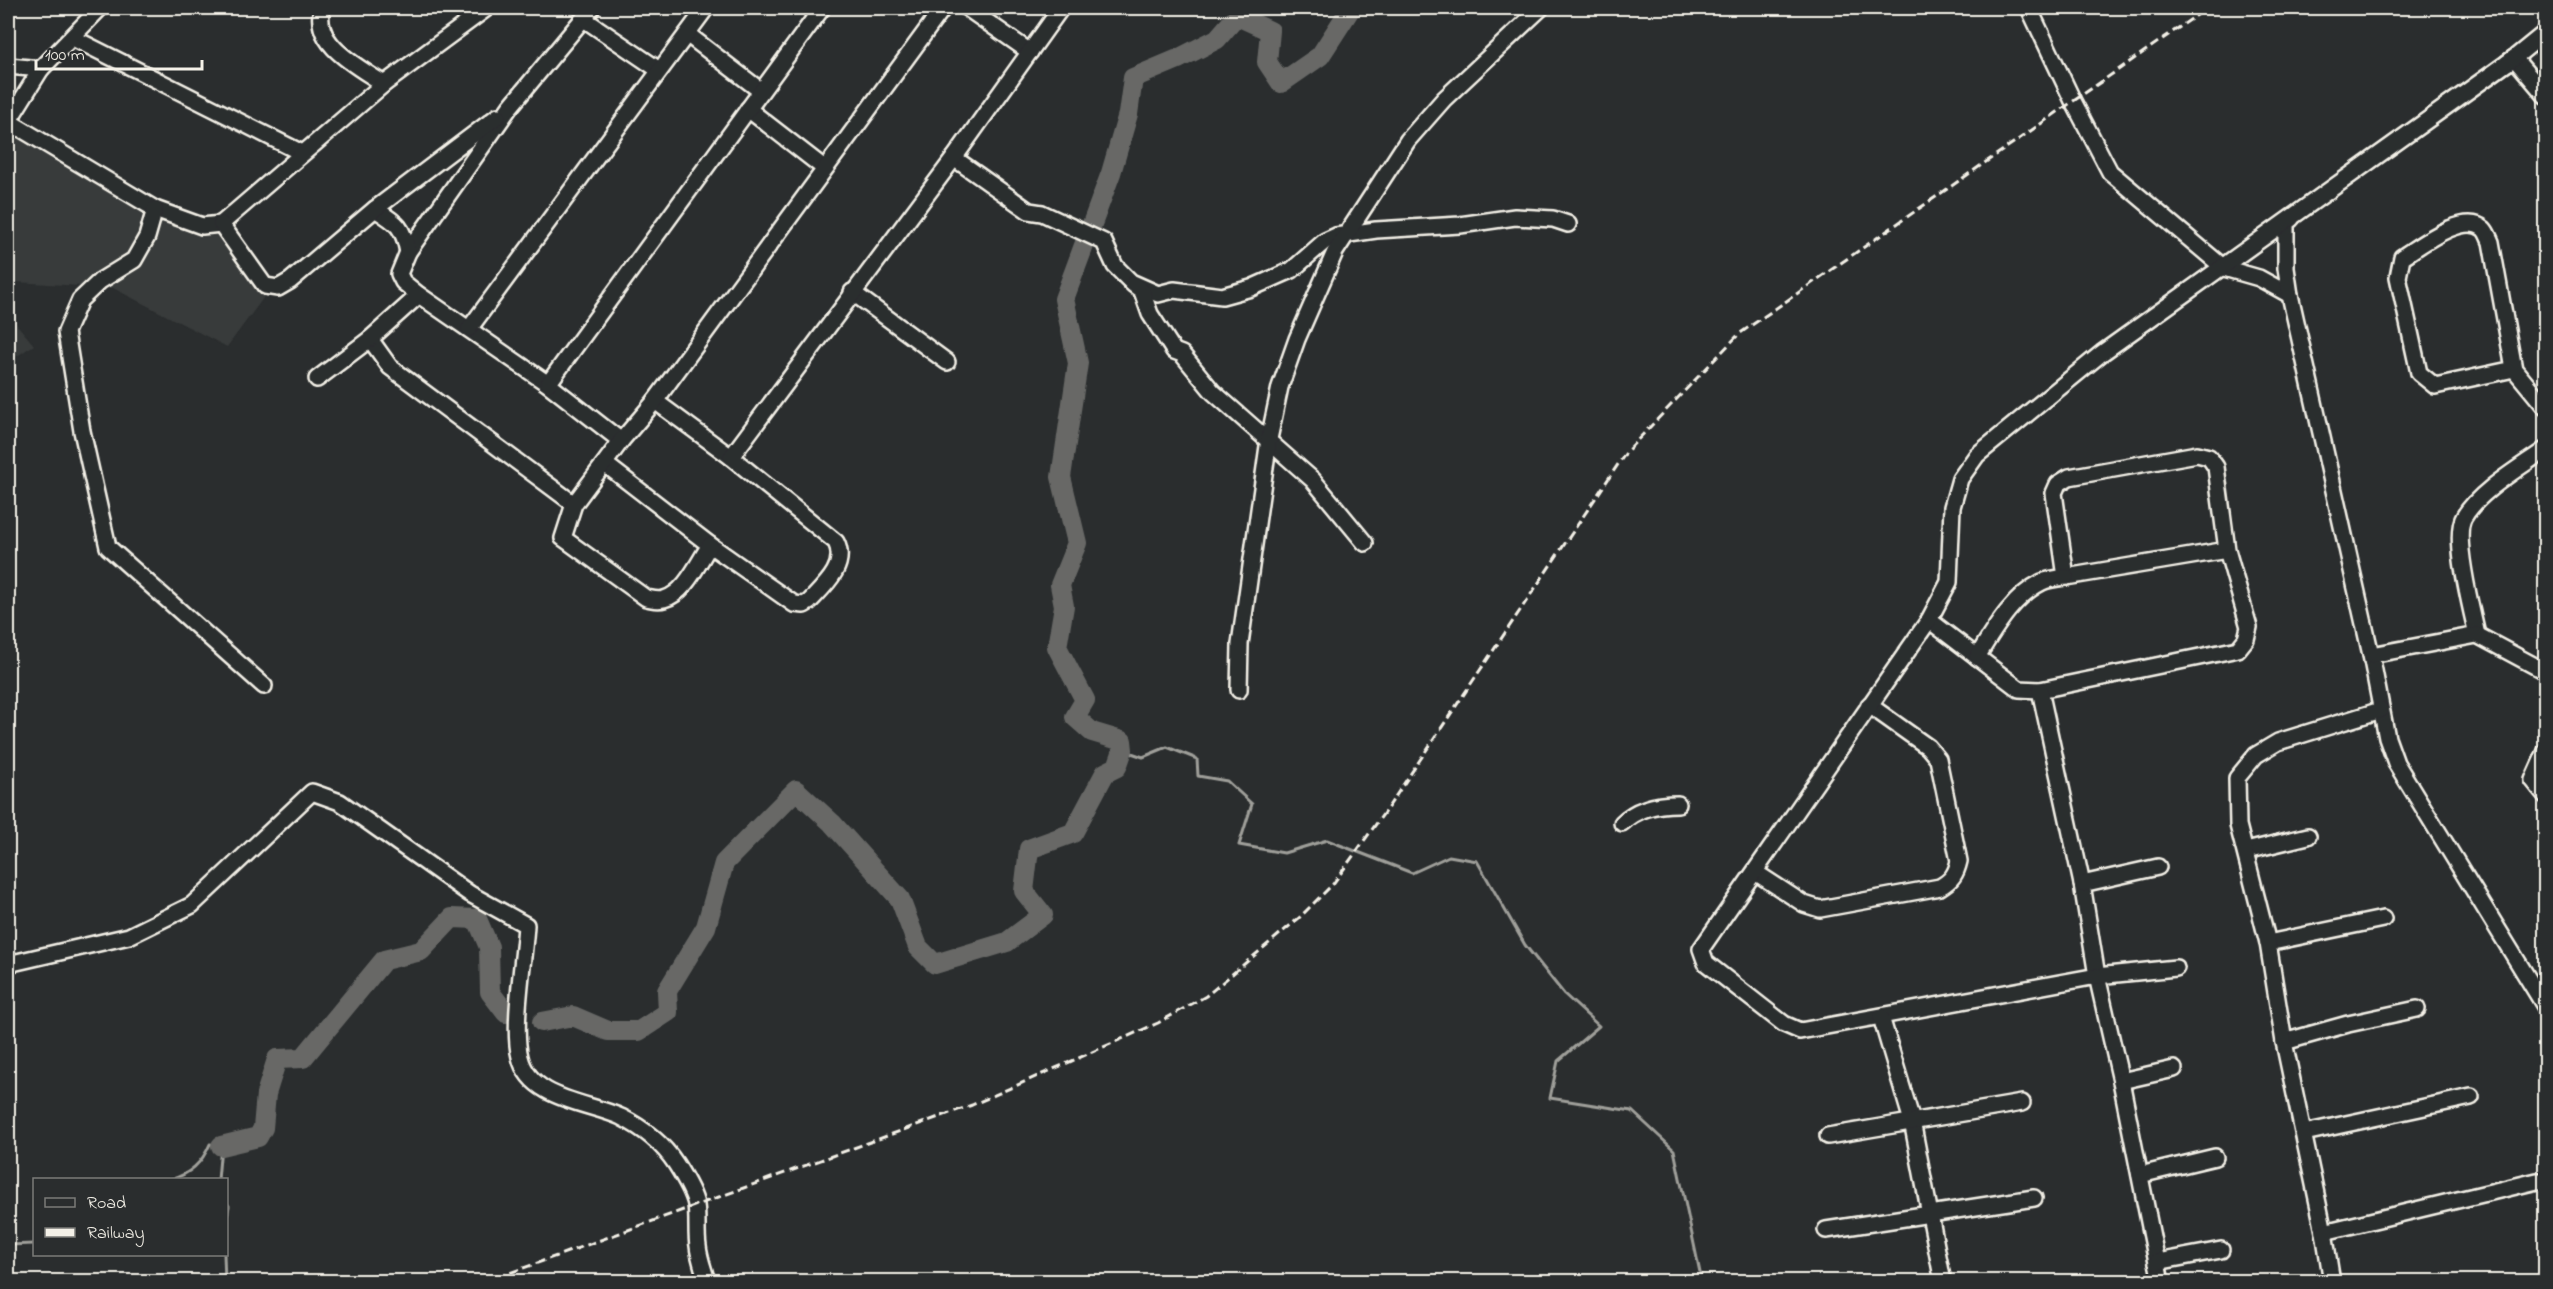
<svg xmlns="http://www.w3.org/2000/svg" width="2553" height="1289" viewBox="0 0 2553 1289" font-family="'Indie Flower',sans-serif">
<rect width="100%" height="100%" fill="#2a2d2e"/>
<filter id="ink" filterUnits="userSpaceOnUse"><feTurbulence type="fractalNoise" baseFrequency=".0167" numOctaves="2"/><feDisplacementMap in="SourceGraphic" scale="12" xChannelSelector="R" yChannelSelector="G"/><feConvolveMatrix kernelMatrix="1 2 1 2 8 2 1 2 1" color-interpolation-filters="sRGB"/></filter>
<g filter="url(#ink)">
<g fill="#373a3a">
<path d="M8,131L147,209L216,229L264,297L227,347L113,288L15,282L8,294Z"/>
<path d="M8,314L34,345L8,362Z"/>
</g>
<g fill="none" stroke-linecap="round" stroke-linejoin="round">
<g stroke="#9f9f9a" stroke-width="3">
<path d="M1123,750L1143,757L1167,747L1197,759L1198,776L1227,781L1252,804L1239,845L1284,853L1327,840L1412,873L1449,856L1477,861L1525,945L1564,994L1599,1026L1558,1061L1550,1098L1632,1111L1674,1150L1702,1282"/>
<path d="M170,1180C190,1174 202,1163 210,1144L221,1146L218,1180"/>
<path d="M226,1202L229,1206L226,1223"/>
<path d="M8,1245L34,1244"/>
<path d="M224,1254L225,1282"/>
</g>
<g stroke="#676866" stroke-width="20">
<path d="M542,1022L573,1016L608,1031H639L668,1012L667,991L706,927L724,863L796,790L832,823L900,899L918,947L935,964L1007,942L1043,915L1024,891L1029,849L1073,833L1105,773L1117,767L1123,750L1122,741L1092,732L1075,717L1085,700L1057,647L1064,606L1060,585L1077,543L1061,477L1078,363L1064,299L1111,173L1128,114L1133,78L1178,59L1217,39L1237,16L1270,31L1267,62L1281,83L1320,56L1351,8"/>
<path d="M221,1146L258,1137L263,1128L266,1094L277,1059L303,1058L384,960L421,951L452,918L477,919L489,947L490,992L506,1013"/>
</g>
<g stroke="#f4f1e8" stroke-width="20">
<g id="minor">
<path d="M322,8C312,45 359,67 384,84"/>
<path d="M592,8L510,107L408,252L399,274L403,282L419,295L548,384L621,441"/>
<path d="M967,8L1030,52"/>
<path d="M2029,8L2073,101L2110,172L2224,268L2259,278L2290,295"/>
<path d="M584,19L659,70"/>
<path d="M687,34L761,91"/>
<path d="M73,38L302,153"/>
<path d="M2507,63L2514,58L2546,96"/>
<path d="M8,66L41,69"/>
<path d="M748,109L824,168"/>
<path d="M8,121L155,209L202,226L221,224L384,84L487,8"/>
<path d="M8,122L41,69L100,8"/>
<path d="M954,158L1029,211L1042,213L1104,242L1115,266L1131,282L1158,294L1174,290L1222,296L1251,288L1292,270L1325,241L1336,236L1376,230L1460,225L1515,217L1553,219L1568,224"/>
<path d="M155,209L147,237L134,260L100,281L80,300L66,332L82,431L108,547L264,686"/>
<path d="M375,209C397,223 403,226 408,252"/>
<path d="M2291,219L2286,223V268L2290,295L2371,655L2387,738L2396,763L2546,1008"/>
<path d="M221,224L265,286L278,288L290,281L375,209L498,116"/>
<path d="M1133,284L1142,291L1150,314L1174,351L1182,354L1213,392L1313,480L1365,543"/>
<path d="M852,292L947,362"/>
<path d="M469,329L706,8"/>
<path d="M370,339L390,367L574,504"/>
<path d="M2514,369L2435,386L2419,373L2398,277L2402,257C2420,246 2464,211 2484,229C2487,232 2489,238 2491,242L2514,369L2546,408"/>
<path d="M317,379L370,339L419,295"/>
<path d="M548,384L822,8"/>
<path d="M655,401L731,457"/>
<path d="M605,464L710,545L794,604L804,605L809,602C824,586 848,566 836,542L731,457L954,158L1061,8"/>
<path d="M710,545C699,561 685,594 664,599C658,601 652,599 646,598L563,538L574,504L621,441L655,401L943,8"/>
<path d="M1929,620L2019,689L2040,690L2238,649L2246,639L2249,627L2227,550L2216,467L2209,457L2197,454L2069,477L2058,484L2054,493L2066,577L2227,550"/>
<path d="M2477,635C2472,611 2452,536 2464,517C2479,491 2521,467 2546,449"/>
<path d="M2371,655L2477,635L2546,672"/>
<path d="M1977,657C1994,630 2012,597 2042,582C2049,579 2058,578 2066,577"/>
<path d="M1239,690L1240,644L1269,439L1280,387L1297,339L1335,252L1408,140L1444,99L1541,8"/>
<path d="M2040,690L2082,884L2097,976L2121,1081L2161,1282"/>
<path d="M2546,751L2533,780L2546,796"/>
<path d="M1622,823C1636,809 1658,804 1678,804"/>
<path d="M2246,851L2308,836"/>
<path d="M1755,872L1804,904L1820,909L1940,887C1952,880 1956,874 1959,861L1938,759L1928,747L1869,705"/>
<path d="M2082,884L2158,867"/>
<path d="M2268,943L2383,919"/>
<path d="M8,964L129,936L192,905L312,792L340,802L470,894L526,925C524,960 512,1026 520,1057C530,1100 588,1102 621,1117C643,1128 663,1144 676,1164C683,1175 694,1193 696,1205C698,1219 696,1233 698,1246C699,1258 704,1270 707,1282"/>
<path d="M2176,968L2097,976L1800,1031L1784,1024L1706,963L1701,949L1929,620L1949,582L1952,507L1960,479L1977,455L2102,353L2514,58L2546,32"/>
<path d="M1881,1017L1912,1121L1943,1282"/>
<path d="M2284,1042L2348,1024L2417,1009"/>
<path d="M2121,1081L2174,1069"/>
<path d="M2304,1133L2471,1097"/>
<path d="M1828,1136L2022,1103"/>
<path d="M2140,1175L2215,1157"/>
<path d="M1826,1230L2034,1198"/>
<path d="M2324,1232L2284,1042L2268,943L2238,825L2237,778L2256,755L2278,742L2381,710"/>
<path d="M2157,1262L2221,1250"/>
<path d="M2332,1282L2324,1232L2537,1181H2546"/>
</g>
</g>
<use href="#minor" stroke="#2a2d2e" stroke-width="15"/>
<path stroke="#f4f1e8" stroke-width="3" stroke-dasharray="9 4.5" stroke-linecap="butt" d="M485,1282L972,1105L1158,1023L1206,996L1299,918L1333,884L1389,806L1627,451L1739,334L2207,8"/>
</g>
</g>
<rect width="2553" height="1289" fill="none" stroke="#2a2d2e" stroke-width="30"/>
<rect x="15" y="15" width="2523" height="1259" fill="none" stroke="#f4f1e8" stroke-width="2" filter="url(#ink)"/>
<rect x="33" y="1178" width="195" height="78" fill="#2a2d2e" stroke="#7b7b78" stroke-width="1.5"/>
<rect x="45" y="1198" width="30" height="9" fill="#2a2d2e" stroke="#7b7b78" stroke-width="1.5"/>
<text x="87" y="1208" font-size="18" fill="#f4f1e8">Road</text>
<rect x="45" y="1228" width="30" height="9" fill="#f4f1e8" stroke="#7b7b78" stroke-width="1.5"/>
<text x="87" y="1238" font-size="18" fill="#f4f1e8">Railway</text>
<path d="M36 60v9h166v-9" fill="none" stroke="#f4f1e8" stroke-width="3"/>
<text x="45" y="60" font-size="18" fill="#f4f1e8" stroke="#2a2d2e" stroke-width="4.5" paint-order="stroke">100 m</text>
</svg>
